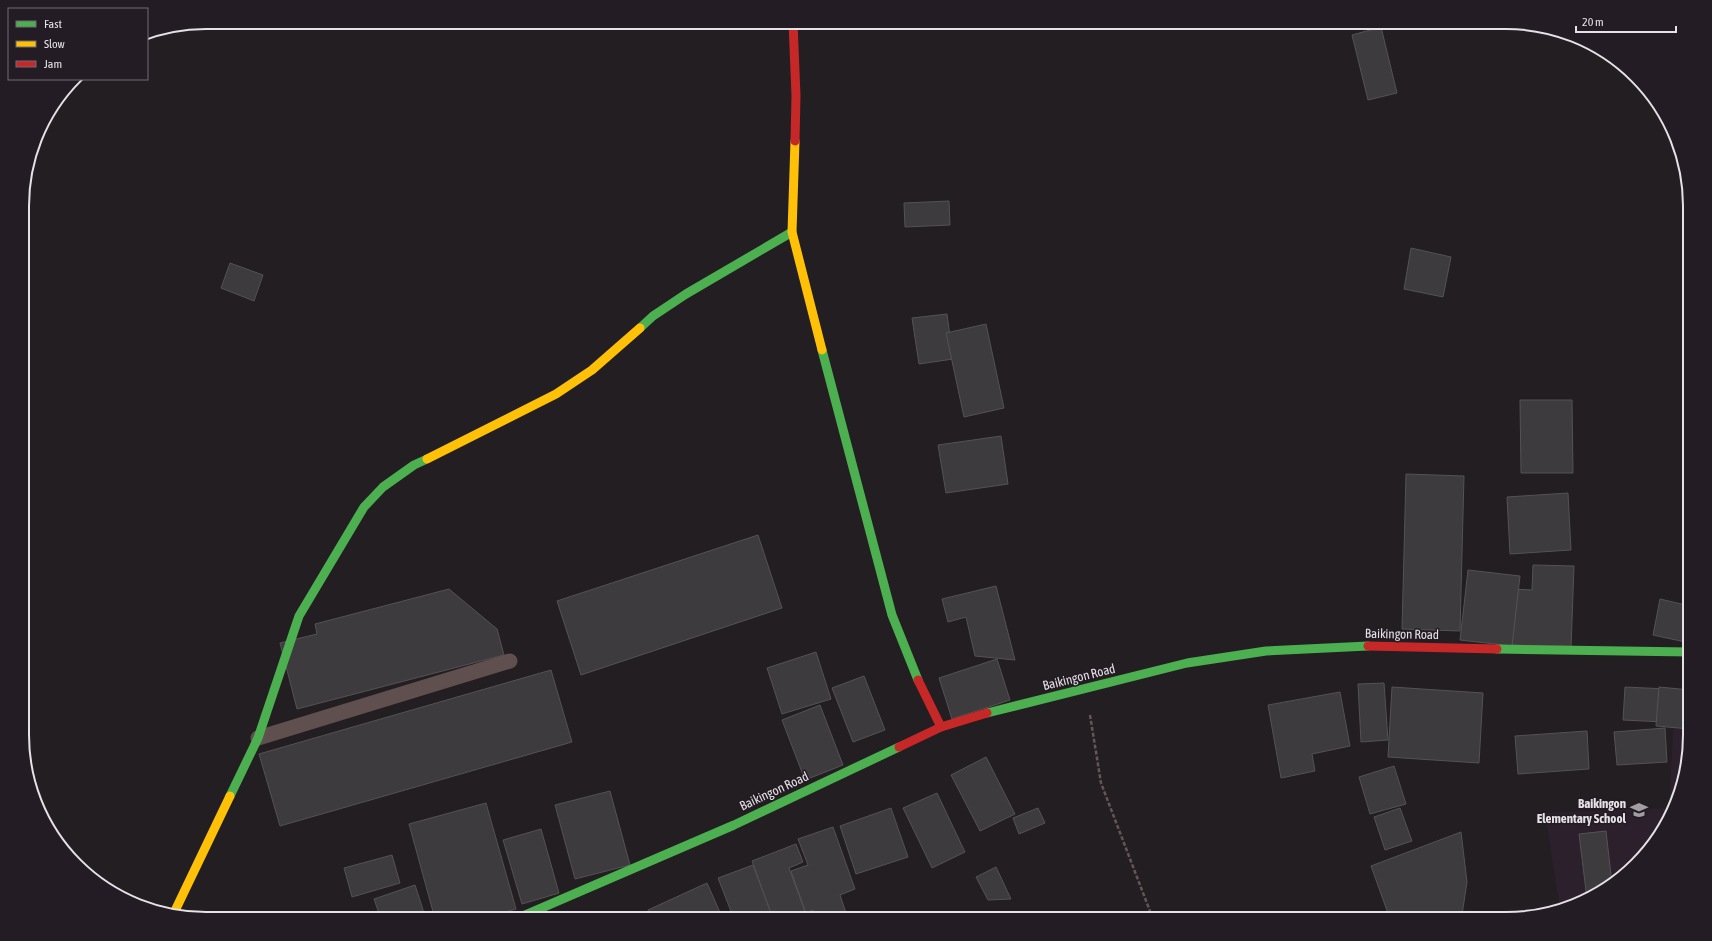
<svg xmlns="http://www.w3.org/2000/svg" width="1712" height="941" viewBox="0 0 1712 941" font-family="'Asap Condensed',sans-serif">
<rect width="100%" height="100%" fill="#221e22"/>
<path fill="#2b202c" d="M1674,713H1690V747L1666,827L1608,888L1560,910L1545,813L1669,808Z"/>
<g fill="#3d3b3e" stroke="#555256">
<path d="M1381,27L1397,93L1368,100L1352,35Z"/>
<path d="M949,201L950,225L905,227L904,203Z"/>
<path d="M1411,248L1451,257L1443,297L1404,289Z"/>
<path d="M230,263L263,275L254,301L221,288Z"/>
<path d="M947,314L953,359L919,364L912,318Z"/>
<path d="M986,324L1004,408L964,417L946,333Z"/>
<path d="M1520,400H1572L1573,473H1521Z"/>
<path d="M1001,436L1008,484L946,493L938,445Z"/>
<path d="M1406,474L1464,476L1460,631L1402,629Z"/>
<path d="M1568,493L1571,550L1510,554L1507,497Z"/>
<path d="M758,535L782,608L581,675L557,601Z"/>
<path d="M1533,565L1574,566L1571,648L1511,645L1513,589L1532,590Z"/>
<path d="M1468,570L1520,576L1512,646L1460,640Z"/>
<path d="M996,586L1015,660L975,656L966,617L948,622L942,599Z"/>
<path d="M449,589L497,629L504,655L297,709L280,643L317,634L315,624Z"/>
<path d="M1660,599L1690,606V643L1653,635Z"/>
<path d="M816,652L831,699L782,714L767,668Z"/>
<path d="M997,659L1010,700L952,719L939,678Z"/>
<path d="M551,670L572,742L280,826L259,754Z"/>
<path d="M864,676L885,730L853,742L832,688Z"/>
<path d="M1384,683L1388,740L1361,742L1358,684Z"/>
<path d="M1392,687L1483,693L1479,763L1388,757Z"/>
<path d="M1625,687L1667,689L1665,722L1623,720Z"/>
<path d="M1659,687L1690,690V729L1656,726Z"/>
<path d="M1340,692L1350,746L1312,754L1315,771L1281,778L1268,705Z"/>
<path d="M820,705L843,765L805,780L782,720Z"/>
<path d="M1688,724H1690L1688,751Z"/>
<path d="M1665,728L1667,762L1617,765L1614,732Z"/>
<path d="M1587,731L1589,769L1518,774L1515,736Z"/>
<path d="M986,757L1015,814L980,831L951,775Z"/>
<path d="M1394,766L1406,804L1370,814L1359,777Z"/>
<path d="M610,791L630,865L575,879L555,805Z"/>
<path d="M937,793L965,852L932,868L903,808Z"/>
<path d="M486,803L516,909L479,919H435L409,824Z"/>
<path d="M891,808L908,857L856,874L840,826Z"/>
<path d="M1038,808L1045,823L1019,834L1013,818Z"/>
<path d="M1400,808L1412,841L1385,850L1374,817Z"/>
<path d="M833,827L855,889L840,895L848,919H808L791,871L808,865L798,839Z"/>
<path d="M541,829L559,893L522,904L503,840Z"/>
<path d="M1606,831L1612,884L1608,888L1587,899L1579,834Z"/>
<path d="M1461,832L1467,882L1462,915L1451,919H1390L1371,866Z"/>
<path d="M796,844L803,862L789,868L807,917L802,919H773L752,861Z"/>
<path d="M392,855L400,883L352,897L344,868Z"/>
<path d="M753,865L773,919H734L718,878Z"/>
<path d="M996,867L1011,899L988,900L976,877Z"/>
<path d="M707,883L723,919H652L648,910Z"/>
<path d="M415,885L426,919H381L374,899Z"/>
<path d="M813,910L816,919H788Z"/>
</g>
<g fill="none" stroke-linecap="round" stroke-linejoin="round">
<path stroke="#625657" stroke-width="2.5" stroke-dasharray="4 2" stroke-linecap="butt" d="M1090,715L1101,783L1153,919"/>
<path stroke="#604f4f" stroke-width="15" d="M258,738L510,661"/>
<g stroke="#4caf50" stroke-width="9">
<path d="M640,328L653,316L686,294L792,232"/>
<path d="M822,350L892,615L918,680"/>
<path d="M1497,649L1690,652"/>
<path d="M987,713L1187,663L1266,651L1368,646"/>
<path d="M230,796L258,738L299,616L364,507L383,487L414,465L427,459"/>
<path d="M516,919L734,825L899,747"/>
</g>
<g stroke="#ffc107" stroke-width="9">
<path d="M795,141L792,232L822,350"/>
<path d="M427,459L556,394L592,370L640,328"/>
<path d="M173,915L230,796"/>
</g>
<g stroke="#c62828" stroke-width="9">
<path d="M793,22L796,96L795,141"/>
<path d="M1368,646L1497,649"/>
<path d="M918,680L941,727"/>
<path d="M899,747L941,727L987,713"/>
</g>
</g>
<defs>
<g id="school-bare" transform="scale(1.38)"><path d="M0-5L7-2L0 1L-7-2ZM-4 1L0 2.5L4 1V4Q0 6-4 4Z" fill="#a19da1" stroke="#231c24" stroke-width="2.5" paint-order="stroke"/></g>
</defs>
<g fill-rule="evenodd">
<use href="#school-bare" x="1639" y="810"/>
</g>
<g text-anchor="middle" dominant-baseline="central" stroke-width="3" stroke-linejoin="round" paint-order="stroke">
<g font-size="13" fill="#e6e1e6" stroke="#231c24">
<text transform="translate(1402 634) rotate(1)">Baikingon Road</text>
<text transform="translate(1079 677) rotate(-14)">Baikingon Road</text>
<text transform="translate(774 791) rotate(-25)">Baikingon Road</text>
</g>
<g font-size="13" font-weight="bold" fill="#e6e1e6" stroke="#231c24" text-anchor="end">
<text x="1626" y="803">Baikingon<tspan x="1626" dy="15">Elementary School</tspan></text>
</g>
</g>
<path d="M0 0H1712V941H0ZM206 29H1506A177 177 0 0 1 1683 206V735A177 177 0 0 1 1506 912H206A177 177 0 0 1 29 735V206A177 177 0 0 1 206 29Z" fill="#231c24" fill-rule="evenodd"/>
<path fill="none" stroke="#e6e1e6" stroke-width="2" d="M206 29H1506A177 177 0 0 1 1683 206V735A177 177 0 0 1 1506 912H206A177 177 0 0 1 29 735V206A177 177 0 0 1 206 29Z"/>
<rect x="8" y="8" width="140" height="72" fill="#231c24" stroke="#716b72"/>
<rect x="16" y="21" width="20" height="6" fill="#4caf50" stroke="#716b72"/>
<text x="44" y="28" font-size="12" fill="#e6e1e6">Fast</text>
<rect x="16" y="41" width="20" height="6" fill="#ffc107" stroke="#716b72"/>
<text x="44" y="48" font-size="12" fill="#e6e1e6">Slow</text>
<rect x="16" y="61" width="20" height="6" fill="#c62828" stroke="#716b72"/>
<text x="44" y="68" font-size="12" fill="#e6e1e6">Jam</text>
<path d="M1576 26v6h100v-6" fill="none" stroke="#e6e1e6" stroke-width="2"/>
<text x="1582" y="26" font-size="12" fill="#e6e1e6" stroke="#231c24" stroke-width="3" paint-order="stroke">20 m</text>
</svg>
